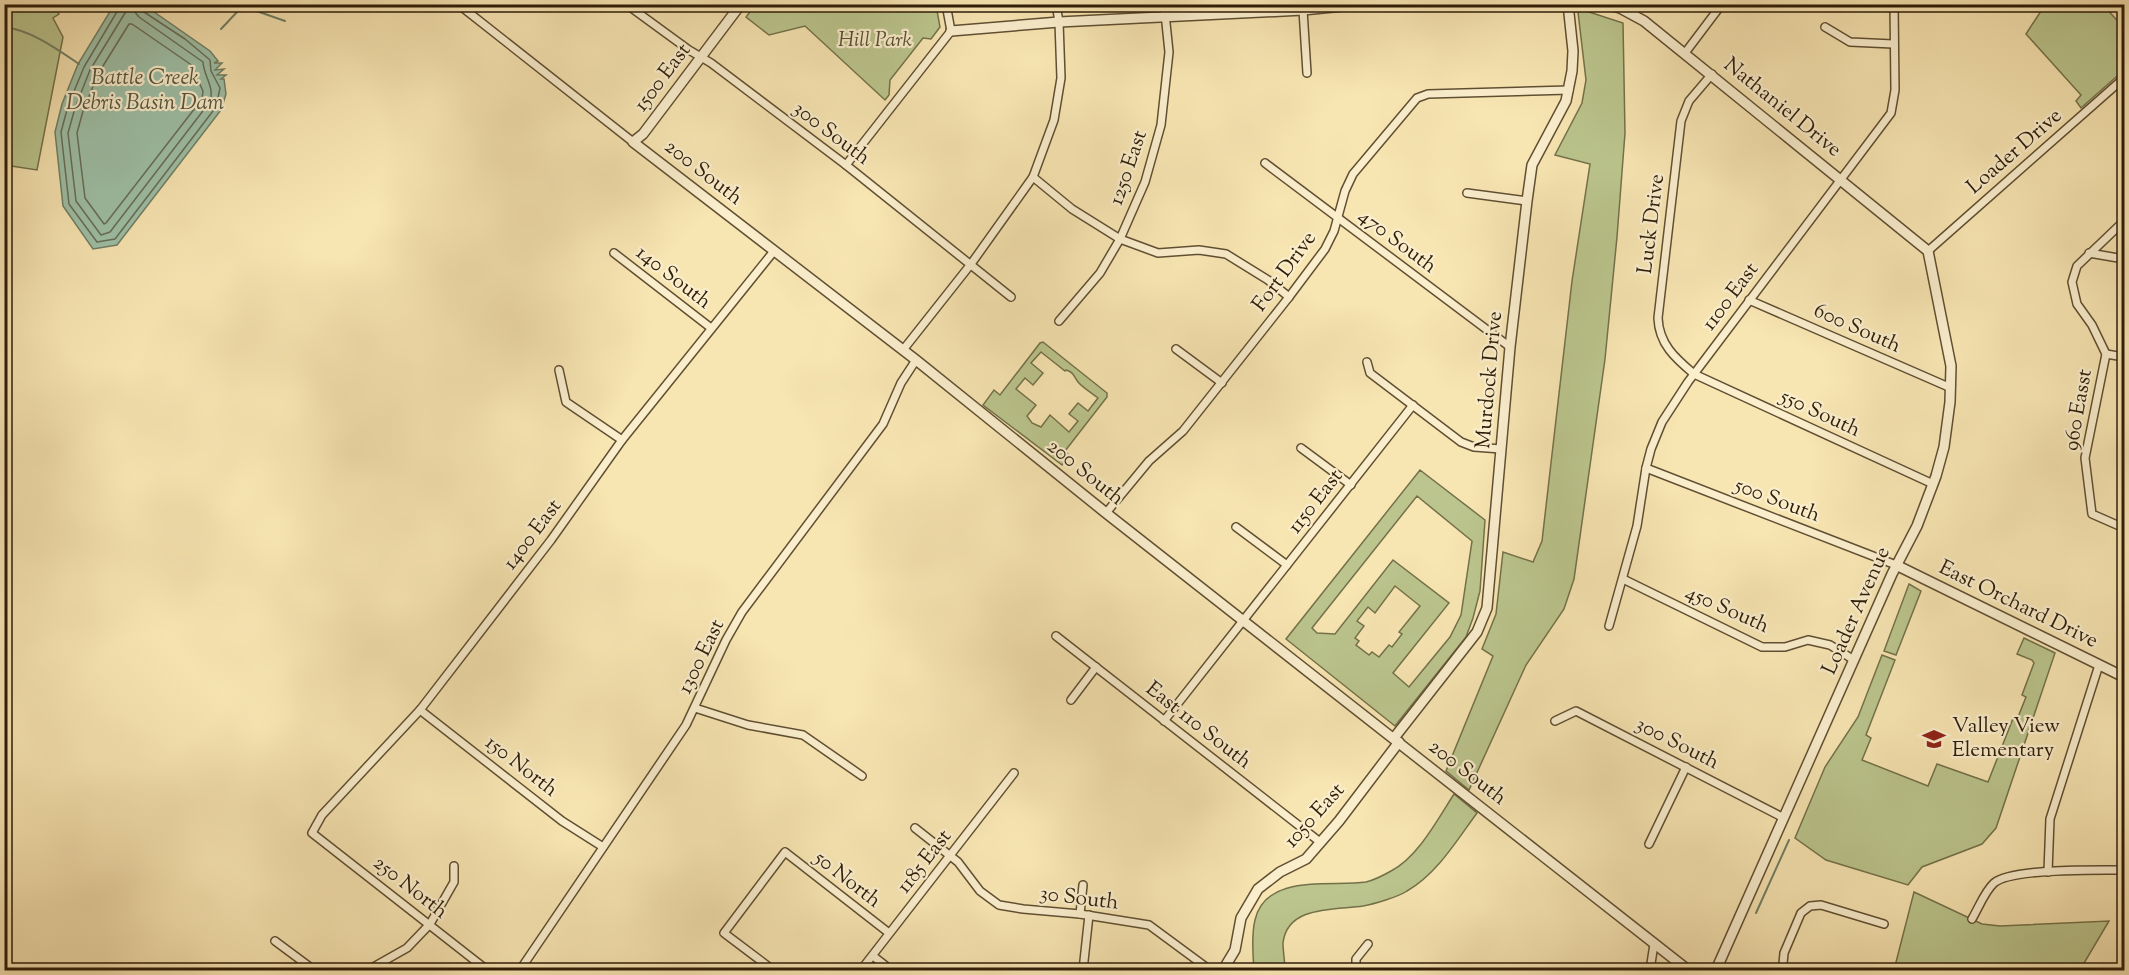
<svg xmlns="http://www.w3.org/2000/svg" width="2129" height="975" viewBox="0 0 2129 975" font-family="'Sorts Mill Goudy',serif">
<rect width="100%" height="100%" fill="#f7e5b2"/>
<filter id="stains"><feTurbulence type="fractalNoise" baseFrequency=".00333" numOctaves="4"/><feColorMatrix values="0 0 0 0 .2 0 0 0 0 .09 0 0 0 0 .02 0 0 0 .5 -.17"/></filter>
<radialGradient id="worn" r=".72"><stop offset=".6" stop-color="#630" stop-opacity="0"/><stop offset="1" stop-color="#630" stop-opacity=".3"/></radialGradient>
<g fill="#bbc58d" stroke="#74714a" stroke-width="1.5" fill-rule="evenodd">
<path d="M2048,4L2103,5L2124,28V70L2081,108L2076,101L2081,95L2026,34L2041,11Z"/>
<path d="M4,5H54L59,14L53,18L63,37L37,170L5,165Z"/>
<path d="M755,5H936L940,27L931,39L923,38L890,80L889,95L885,100L805,26L769,35L746,17Z"/>
<path d="M1583,10L1623,23L1625,133L1617,237L1605,359L1574,579L1564,609L1526,665L1469,790L1446,771L1493,656L1482,649L1496,614L1503,552L1533,562L1542,541L1572,281L1590,164L1555,155L1582,103L1586,80L1578,12Z"/>
<path d="M1043,342L1107,393V397L1065,451L1069,455L1062,465L983,405L994,390L1000,395L1040,343ZM1041,352L1065,371L1066,370C1074,372 1074,377 1078,382C1083,388 1092,393 1098,398L1088,411L1078,403L1069,414L1078,421L1069,432L1050,415L1041,427L1032,423L1027,416L1036,405L1016,389L1025,378L1033,385L1043,373L1031,363Z"/>
<path d="M1420,470L1485,520L1480,591L1473,618L1466,637L1395,726L1286,639ZM1417,496L1472,541L1461,615L1450,637L1409,687L1393,673L1449,603L1393,560L1335,634L1317,633L1312,628ZM1395,586L1420,606L1399,632L1402,634L1392,647L1389,645L1379,657L1372,652L1369,655L1356,645L1359,641L1355,638L1364,626L1357,621L1368,607L1375,613Z"/>
<path d="M1909,584L1921,591L1896,655L1884,651Z"/>
<path d="M2024,638L2055,653L1996,828L1982,844L1922,867L1908,885L1826,860L1795,838L1825,767L1858,717L1882,655L1895,660L1866,735L1871,738L1862,760L1928,786L1937,764L1988,782L2014,716L2018,717L2026,697L2022,695L2034,663L2032,660L2017,654Z"/>
<path d="M1454,794L1477,813C1457,840 1437,874 1407,891C1398,897 1374,904 1363,906C1336,910 1287,905 1283,943C1283,952 1285,962 1285,970H1254C1253,955 1251,936 1255,920C1266,873 1330,887 1366,882C1374,880 1384,875 1391,871C1418,857 1438,819 1454,794Z"/>
<path d="M1914,892L1982,924L2000,926L2109,921L2080,970H1894Z"/>
</g>
<path fill="#9ec0a7" stroke="#717f67" stroke-width="1.5" d="M114,5H144L210,51L218,61L214,63H222L215,70L224,69L217,75H226L221,79H224L226,94L221,110L117,245L93,249L63,206L55,132L62,104L78,64Z"/>
<g fill="none" stroke-linecap="round" stroke-linejoin="round">
<g stroke="#666e58" stroke-width="1.5">
<path d="M119,4L118,10L84,67L68,106L61,132L69,204L97,242L115,239L216,107L220,88L211,71L210,60L185,39L144,12L141,4"/>
<path d="M127,4L125,13L90,70L75,108L68,133L76,201L101,235L110,232L209,103C216,88 204,78 203,62L139,17L134,11V4"/>
<path d="M129,24H132L193,66L196,76L203,91L202,99L106,223L104,224L85,198L77,133L83,111L98,74Z"/>
</g>
<g stroke="#717f67" stroke-width="2">
<path d="M232,4L240,7"/>
<path d="M4,27C31,30 57,49 79,64"/>
<path d="M221,29L238,11L245,7L285,21"/>
<path d="M1756,913L1789,840"/>
</g>
<g stroke="#604f32" stroke-width="10">
<g id="minor">
<path d="M458,4L633,142"/>
<path d="M626,4L689,50L711,63L846,165L1011,297"/>
<path d="M1303,10L1307,73"/>
<path d="M1825,27L1850,42L1893,44"/>
<path d="M1685,53L1722,4"/>
<path d="M1712,74L1689,101L1681,121L1658,318C1659,344 1675,358 1694,374L1933,484"/>
<path d="M1265,163L1510,347"/>
<path d="M846,165L951,31L946,4"/>
<path d="M1033,177L1072,209L1120,239L1158,253L1199,250L1226,254L1268,280L1289,297"/>
<path d="M1467,193L1527,201"/>
<path d="M2124,221L2077,266L2072,282L2077,304L2092,325L2106,354L2085,458L2092,514L2124,528"/>
<path d="M1928,251L2124,78"/>
<path d="M614,253L711,328"/>
<path d="M2089,253L2124,259"/>
<path d="M1749,300L1951,388"/>
<path d="M1059,321L1100,273L1120,239L1145,182L1161,125L1169,52L1164,4"/>
<path d="M1176,349L1222,383"/>
<path d="M903,350L971,264L1033,177L1054,120L1061,78L1059,22L1056,4"/>
<path d="M2106,354L2124,357"/>
<path d="M1367,362L1370,373L1461,442L1474,447L1501,449"/>
<path d="M559,370L566,402L622,440"/>
<path d="M1301,448L1351,485"/>
<path d="M1646,468L1896,565"/>
<path d="M1106,513L1149,461L1183,431L1289,297L1325,249L1334,231L1345,191L1353,174L1417,98L1428,94L1569,90"/>
<path d="M1236,527L1287,565"/>
<path d="M1623,579L1762,647H1785L1808,640L1830,645L1854,660"/>
<path d="M1609,626L1637,526L1646,468L1651,449L1662,422L1688,382L1891,113L1895,90L1894,4"/>
<path d="M1056,636L1320,842"/>
<path d="M1071,700L1096,667"/>
<path d="M695,708L748,725L803,735L862,776"/>
<path d="M420,710L562,821L603,847"/>
<path d="M1164,721L1413,405"/>
<path d="M1555,721L1576,711L1784,818"/>
<path d="M915,828L958,862L980,891L999,905L1023,909L1080,914L1149,925L1210,970"/>
<path d="M1649,844L1686,767"/>
<path d="M2048,872L2050,819L2099,665"/>
<path d="M1080,914L1083,885"/>
<path d="M1972,919C1979,907 1985,891 1994,883C2011,868 2100,870 2124,870"/>
<path d="M275,941L314,970"/>
<path d="M873,956L891,970"/>
<path d="M368,970L407,948L430,924L454,882V866"/>
<path d="M487,970L312,833L322,815L420,710L551,540L622,440L774,251"/>
<path d="M520,970L686,725L726,640L742,612L883,424L901,383L916,360"/>
<path d="M773,970L724,933L785,852L889,933"/>
<path d="M861,970L1014,773"/>
<path d="M1083,970L1089,915"/>
<path d="M1356,970V959L1368,944"/>
<path d="M1650,970L1654,944"/>
<path d="M1785,970L1783,964L1784,953L1801,913L1810,906L1821,905L1884,924"/>
</g>
</g>
<g stroke="#604f32" stroke-width="12">
<g id="tertiary">
<path d="M741,4L643,134L633,142L916,360L1106,513L1688,970"/>
<path d="M1606,4L1620,8L1644,21L1928,251L1951,366L1950,402L1944,447L1936,476L1917,526L1892,574L1716,970"/>
<path d="M951,31L1059,22L1303,10L1363,4"/>
<path d="M1896,565L2124,677"/>
<path d="M1394,738L1477,632L1487,608L1510,347L1527,201L1532,165L1566,101L1572,71L1573,51L1568,4"/>
<path d="M1223,970L1235,950L1241,918L1258,889L1280,872L1306,859L1339,821L1399,742"/>
</g>
</g>
<use href="#minor" stroke="#faeecd" stroke-width="7"/>
<use href="#tertiary" stroke="#faeecd" stroke-width="9"/>
</g>
<defs>
<g id="school-bare" transform="scale(1.8)"><path d="M0-5L7-2L0 1L-7-2ZM-4 1L0 2.5L4 1V4Q0 6-4 4Z" fill="#8f2418" stroke="#faeecd" stroke-width="2.5" paint-order="stroke"/></g>
</defs>
<g fill-rule="evenodd">
<use href="#school-bare" x="1934" y="739"/>
</g>
<g text-anchor="middle" dominant-baseline="central" stroke-width="4.5" stroke-linejoin="round" paint-order="stroke">
<g font-size="21" font-style="italic" fill="#584f30" stroke="#faeecd">
<text x="875" y="41">Hill Park</text>
</g>
<g font-size="21" fill="#2e1d08" stroke="#faeecd">
<text transform="translate(663 78) rotate(-53)">1500 East</text>
<text transform="translate(1782 108) rotate(39)">Nathaniel Drive</text>
<text transform="translate(831 134) rotate(37)">300 South</text>
<text transform="translate(2015 152) rotate(-41)">Loader Drive</text>
<text transform="translate(1129 168) rotate(-71)">1250 East</text>
<text transform="translate(703 173) rotate(38)">200 South</text>
<text transform="translate(1652 224) rotate(-83)">Luck Drive</text>
<text transform="translate(1397 242) rotate(37)">470 South</text>
<text transform="translate(1285 272) rotate(-54)">Fort Drive</text>
<text transform="translate(673 278) rotate(38)">140 South</text>
<text transform="translate(1731 297) rotate(-53)">1100 East</text>
<text transform="translate(1857 329) rotate(24)">600 South</text>
<text transform="translate(1490 380) rotate(-85)">Murdock Drive</text>
<text transform="translate(2079 410) rotate(-80)">960 Easst</text>
<text transform="translate(1820 414) rotate(25)">550 South</text>
<text transform="translate(1085 473) rotate(39)">200 South</text>
<text transform="translate(1777 501) rotate(21)">500 South</text>
<text transform="translate(1316 502) rotate(-52)">1150 East</text>
<text transform="translate(533 535) rotate(-53)">1400 East</text>
<text transform="translate(2018 605) rotate(26)">East Orchard Drive</text>
<text transform="translate(1727 610) rotate(24)">450 South</text>
<text transform="translate(1857 611) rotate(-66)">Loader Avenue</text>
<text transform="translate(702 657) rotate(-64)">1300 East</text>
<text transform="translate(1198 726) rotate(38)">East 110 South</text>
<text transform="translate(1677 744) rotate(27)">300 South</text>
<text transform="translate(521 767) rotate(38)">150 North</text>
<text transform="translate(1467 773) rotate(38)">200 South</text>
<text transform="translate(1315 816) rotate(-48)">1050 East</text>
<text transform="translate(925 862) rotate(-52)">1185 East</text>
<text transform="translate(847 880) rotate(38)">50 North</text>
<text transform="translate(410 888) rotate(38)">250 North</text>
<text transform="translate(1079 899) rotate(7)">30 South</text>
</g>
<g font-size="21" fill="#2e1d08" stroke="#faeecd" text-anchor="start">
<text x="1952" y="727">Valley View<tspan x="1952" dy="24">Elementary</tspan></text>
</g>
<g font-size="22" font-style="italic" fill="#555640" stroke="#faeecd">
<text x="145" y="79">Battle Creek<tspan x="145" dy="25">Debris Basin Dam</tspan></text>
</g>
</g>
<rect width="2129" height="975" fill="none" stroke="#f7e5b2" stroke-width="24"/>
<rect x="6" y="6" width="2117" height="963" fill="none" stroke="#2e1d08" stroke-width="3"/>
<rect x="12" y="12" width="2105" height="951" fill="none" stroke="#2e1d08" stroke-width="1.5"/>
<rect width="100%" height="100%" filter="url(#stains)"/>
<rect width="100%" height="100%" fill="url(#worn)"/>
</svg>
